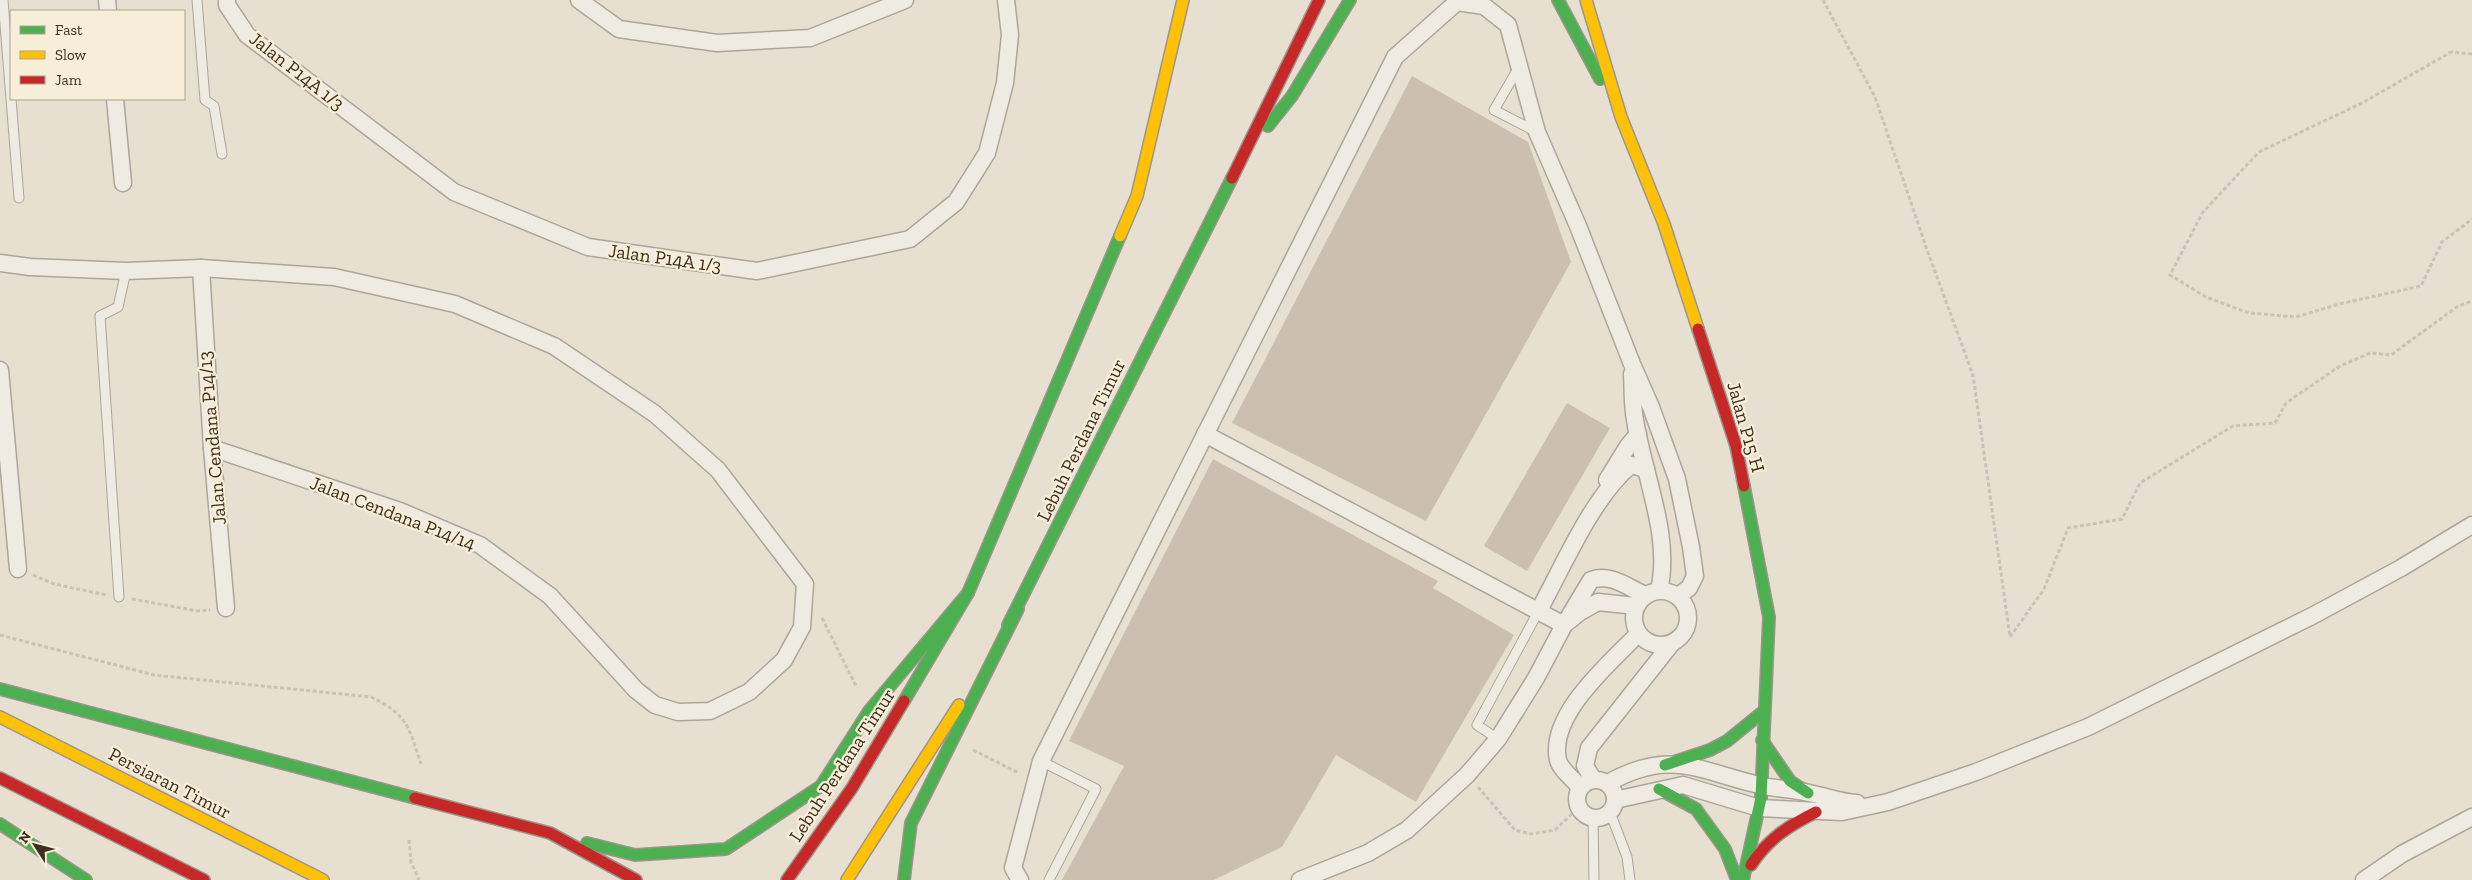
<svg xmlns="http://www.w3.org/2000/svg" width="2472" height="880" viewBox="0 0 2472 880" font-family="'Zilla Slab',serif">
<rect width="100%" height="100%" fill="#e7e0d1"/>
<g fill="#cbbfb2">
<path d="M1412,76L1528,142L1571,262L1426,521L1232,423Z"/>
<path d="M1567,403L1610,428L1527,571L1484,546Z"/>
<path d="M1213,459L1438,581L1433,588L1514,635L1416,802L1336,755L1282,847L1214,880H1062L1124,766L1069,741Z"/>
</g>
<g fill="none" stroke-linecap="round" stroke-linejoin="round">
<g stroke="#ada599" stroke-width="11">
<g id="lane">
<path d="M3,0L19,198"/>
<path d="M197,0L205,100L214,106L222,154"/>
<path d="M1519,67L1494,110L1537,132"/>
<path d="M119,597L100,316L118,307L126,271"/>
<path d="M1498,739L1477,725L1538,612"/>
<path d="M1041,761L1096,789L1049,880"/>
<path d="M1610,812L1627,857L1630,880"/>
<path d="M1593,818L1594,880"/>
</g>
</g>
<g stroke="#ada599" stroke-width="19">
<g id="street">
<path d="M107,0L108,11"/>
<path d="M227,0V5L247,35L454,192L588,247L757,271L910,239L956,202L987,153L1005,83L1010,35L1006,0"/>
<path d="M579,0L619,29L717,43L810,38L905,0"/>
<path d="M115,99L123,183"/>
<path d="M0,263L30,267L126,271L201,268L334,277L455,304L554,346L655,414L718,470L805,584L802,627L784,660L749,692L710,711L678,712L655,705L636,690L550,596L480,545L400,511L212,448"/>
<path d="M201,268L212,448L226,608"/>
<path d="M0,370L18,569"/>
<path d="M1632,374C1633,389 1632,405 1635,420C1643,473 1672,537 1659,590"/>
<path d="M1205,434L1564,625L1591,580C1611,573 1627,587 1645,595"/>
<path d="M1607,480L1628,446L1638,434"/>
<circle cx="1661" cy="618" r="27"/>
<path d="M1538,612C1563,567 1592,497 1631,465L1646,469"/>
<path d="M1593,779L1585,766L1589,748L1672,643"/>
<circle cx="1596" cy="799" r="19"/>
<path d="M1608,783C1672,747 1700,772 1763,786C1778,789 1794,789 1809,793C1825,796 1840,802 1857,803"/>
<path d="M1580,787C1574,780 1560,769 1558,760C1548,715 1610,663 1638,634"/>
<path d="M1615,800L1683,785L1759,808L1842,812L1888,802L1976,772L2088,727L2312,616L2401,568L2472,525"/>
<path d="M1020,880L1013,868L1041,761L1395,57L1457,2L1484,6L1508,25L1537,132L1578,226L1632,364L1651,407L1677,479L1691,547L1695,576L1689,588L1678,596"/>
<path d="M1300,880L1368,853L1407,830L1467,775L1498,739L1536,678L1564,625L1580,612L1598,602L1636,606"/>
<path d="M2364,880L2402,854L2472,817"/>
</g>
</g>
<g stroke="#9c958a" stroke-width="14">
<g id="fast">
<path d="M1558,0L1600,79"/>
<path d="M1268,126L1292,96L1350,0"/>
<path d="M1008,625L1232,178"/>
<path d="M0,689L415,798"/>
<path d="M904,701L968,593L1120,236"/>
<path d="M1762,740L1790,781L1808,793"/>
<path d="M1665,765L1710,750L1727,741L1764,711"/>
<path d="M1659,789L1696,809L1725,849L1737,880"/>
<path d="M0,824L86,880"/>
<path d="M587,843L635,855L726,849L821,786L869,711L968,593"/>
<path d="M904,880L911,823L1018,609"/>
<path d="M1743,880L1761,798L1769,617L1744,486"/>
</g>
</g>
<g stroke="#9c958a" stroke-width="14">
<g id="slow">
<path d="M1586,0L1621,117L1664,224L1698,329"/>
<path d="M1120,236L1137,196L1183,0"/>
<path d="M0,717L323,880"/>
<path d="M847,880L959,705"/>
</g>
</g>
<g stroke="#9c958a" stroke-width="14">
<g id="jam">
<path d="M1232,178L1319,0"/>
<path d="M1698,329L1736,446L1744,486"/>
<path d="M0,778L204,880"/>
<path d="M415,798L550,833L636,880"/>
<path d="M1751,865C1768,839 1788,826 1816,812"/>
<path d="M787,880L852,788L904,701"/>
</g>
</g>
<g stroke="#c8c2b9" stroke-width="3" stroke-dasharray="4 2.5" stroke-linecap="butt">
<path d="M1823,0L1875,97L1926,247L1973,375L2010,637L2044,589L2068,528L2122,519L2140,483L2233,426L2275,423L2286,403L2340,366L2370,353L2391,355L2458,306L2472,301"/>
<path d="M2472,54L2451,52L2364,102L2259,152L2203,212L2170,275L2206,297L2249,313L2296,317L2339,304L2421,286L2442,242L2472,219"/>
<path d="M33,575L54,584L106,595"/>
<path d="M132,599L198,611L210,610"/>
<path d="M822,618L857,688"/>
<path d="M0,635L154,675L371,697C409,716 408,726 421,764"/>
<path d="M973,750L1019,773"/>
<path d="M1478,787L1515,830L1531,834L1555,830L1578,808"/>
<path d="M409,840L411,862L419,880"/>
</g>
<use href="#lane" stroke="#efebe3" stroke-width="9"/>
<use href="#street" stroke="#efebe3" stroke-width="16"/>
<use href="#fast" stroke="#4caf50" stroke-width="11"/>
<use href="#slow" stroke="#ffc107" stroke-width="11"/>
<use href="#jam" stroke="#c62828" stroke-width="11"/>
</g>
<g text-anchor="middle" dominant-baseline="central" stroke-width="4.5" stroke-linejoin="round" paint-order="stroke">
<g font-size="19" fill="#3d2e20" stroke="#f7eed8">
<text transform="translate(297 71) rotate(38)">Jalan P14A 1/3</text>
<text transform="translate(665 258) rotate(8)">Jalan P14A 1/3</text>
<text transform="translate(1746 427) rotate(74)">Jalan P15 H</text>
<text transform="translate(212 438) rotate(-95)">Jalan Cendana P14/13</text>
<text transform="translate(1081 440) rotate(-64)">Lebuh Perdana Timur</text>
<text transform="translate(393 513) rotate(21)">Jalan Cendana P14/14</text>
<text transform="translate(842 765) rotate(-57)">Lebuh Perdana Timur</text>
<text transform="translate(170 783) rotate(27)">Persiaran Timur</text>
</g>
</g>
<rect x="10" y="10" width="175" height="90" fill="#f7eed8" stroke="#ada18e"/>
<rect x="20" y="26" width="25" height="8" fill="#4caf50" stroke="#ada18e"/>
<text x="55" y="35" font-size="15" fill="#3d2e20">Fast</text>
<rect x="20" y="51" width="25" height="8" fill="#ffc107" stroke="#ada18e"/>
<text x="55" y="60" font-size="15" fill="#3d2e20">Slow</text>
<rect x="20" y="76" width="25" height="8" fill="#c62828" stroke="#ada18e"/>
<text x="55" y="85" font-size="15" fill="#3d2e20">Jam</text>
<g transform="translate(35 845) rotate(306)" stroke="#f7eed8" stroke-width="4" paint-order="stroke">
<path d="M0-4L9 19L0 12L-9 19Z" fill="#3d2e20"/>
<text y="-8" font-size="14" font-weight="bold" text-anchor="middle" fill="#3d2e20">N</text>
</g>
</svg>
